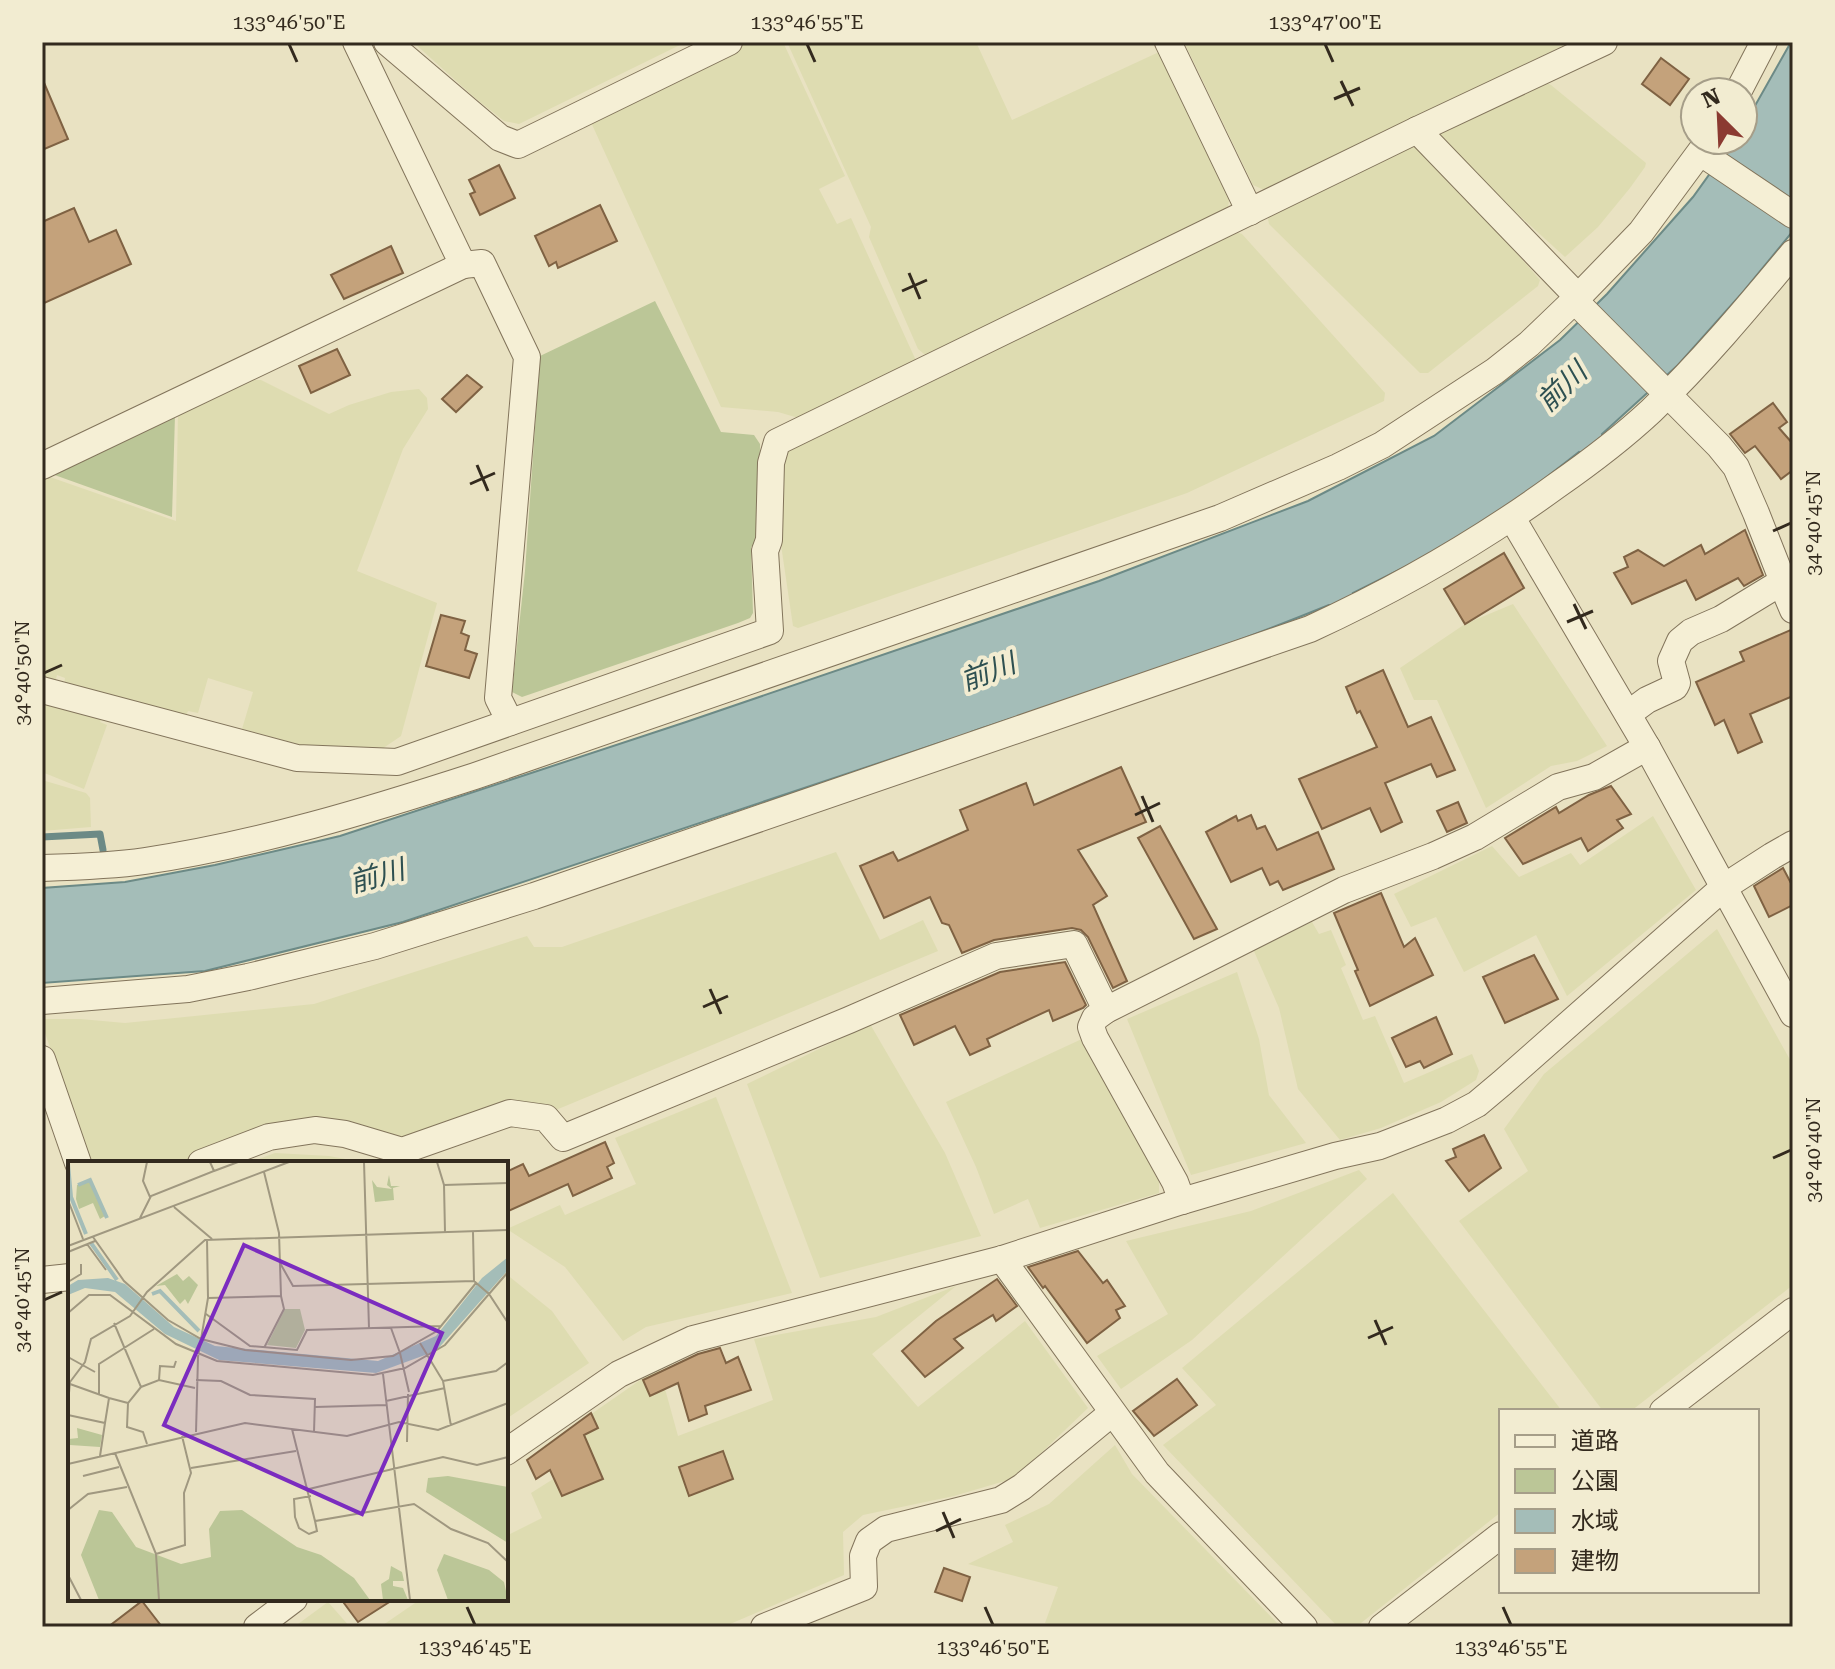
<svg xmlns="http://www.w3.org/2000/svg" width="1835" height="1669" viewBox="0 0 1835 1669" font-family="'Roboto Serif','Noto Sans JP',serif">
<rect width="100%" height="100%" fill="#e9e2c2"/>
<g fill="#dedcb1">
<path d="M413,42H686L519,124L504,121L475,98Z"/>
<path d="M745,42H783L845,176L819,189L837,224L851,218L918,365L802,419L778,412L721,407L589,118Z"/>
<path d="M787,42H976L1012,120L1159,52L1229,200L1228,209L932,354H924L918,349L869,237L871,227Z"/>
<path d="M1184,42H1570L1274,188L1262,189L1253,185Z"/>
<path d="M1541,80L1551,85L1646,163L1645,167L1630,188L1598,227L1565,257L1436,140L1437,130Z"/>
<path d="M1415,144L1427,151L1540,280L1538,286L1428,373H1420L1269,224L1268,219L1271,213Z"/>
<path d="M1234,231L1242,234L1385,393L1384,401L1187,493L798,628L793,626L780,538L785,456L790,444Z"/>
<path d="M251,380H261L329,414L349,405L391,392L419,389L427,398L428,409L403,449L357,571L437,603L401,736L379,751L308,747L242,729L253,692L208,678L198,713L188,711L185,718L64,685L65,678L57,675L55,683L42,680V478L47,476L176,521L178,413Z"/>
<path d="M1513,604L1607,746L1577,761L1551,766L1486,808L1437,700H1414L1400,668L1465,624Z"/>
<path d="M42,698L104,715L100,722L107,725L84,789L42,772Z"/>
<path d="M42,780L86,793L90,798L91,827L42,831Z"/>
<path d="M1653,816L1696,890L1567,996L1536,935L1464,972L1436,917L1411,927L1394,894L1492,846L1519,877L1571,853L1580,865Z"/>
<path d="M836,852L880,940L923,920L938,951L551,1112L399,1142L265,1130L179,1163H89L42,1024V1019H80L125,1023L314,1004L527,936L534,947H562Z"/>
<path d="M1312,922L1319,934L1331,930L1346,965L1341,968L1363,1020L1375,1016L1404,1083L1472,1054L1479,1071L1476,1080L1441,1102L1381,1128L1340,1140L1298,1089L1279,1008L1253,949Z"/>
<path d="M1717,929L1793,1065V1285L1631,1411H1603L1459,1221L1528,1171L1504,1129L1544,1074Z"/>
<path d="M1237,972L1259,1039L1269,1095L1306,1143L1191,1175L1127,1019Z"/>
<path d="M870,1024L945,1153L981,1236L820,1278L747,1084Z"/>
<path d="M1084,1038L1159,1182V1193L1040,1228L1028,1199L994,1214L976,1167L946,1102Z"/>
<path d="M716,1097L792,1293L646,1327L623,1341L565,1267L507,1229L560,1205L565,1215L636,1184L615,1138Z"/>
<path d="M275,1153L329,1156L367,1163H248Z"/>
<path d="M1359,1170L1367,1179L1192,1340L1121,1389L1097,1356L1168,1314L1126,1241L1251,1211Z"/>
<path d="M1393,1193L1562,1411H1501V1512L1356,1627H1338L1163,1445L1216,1405L1182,1368Z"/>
<path d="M506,1274L552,1311L589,1363L506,1419Z"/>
<path d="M956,1286L872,1354L918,1407L1025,1321L1088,1408L1015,1478L954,1496L863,1515L843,1532L844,1575L723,1627H380L421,1599H506V1536L542,1518L531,1493L593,1454L574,1426L659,1367L678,1436L773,1400L754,1339L876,1317Z"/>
<path d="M1115,1445L1132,1474L1281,1627H1061L1045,1623L1058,1587L968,1564L1013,1542L1005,1525L1049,1504Z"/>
<path d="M328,1602L350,1627H294Z"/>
</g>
<g fill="#bbc697">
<path d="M655,301L721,432L754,435L760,444L759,541L751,547L753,613L750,618L738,623L522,697L512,692L525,571L540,356Z"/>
<path d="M175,415L172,517L49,473Z"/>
</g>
<path fill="#a4bdb8" stroke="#6c8a86" stroke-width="2" d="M1791,42H1793V231L1743,292L1678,365L1602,434L1604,441L1587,456L1579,452L1520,498L1459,540L1353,593L1355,598L1335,607L1329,605C1212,653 1091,692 971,732V737L948,740L403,922L205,971L42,983V888L125,882L215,865L340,836L686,722L1099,581L1308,501L1434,436L1560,340L1607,294L1693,197L1734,140H1743V127Z"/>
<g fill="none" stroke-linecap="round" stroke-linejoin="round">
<path stroke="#6c8a86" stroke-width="7" d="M42,837L100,834L103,850"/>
</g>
<g fill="#c4a27b" stroke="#7f6243" stroke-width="2">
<path d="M1661,58L1689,79L1670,105L1642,84Z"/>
<path d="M42,78L68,139L42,150Z"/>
<path d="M499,165L515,198L480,215L470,194L475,192L469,180Z"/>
<path d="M600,205L617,241L558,268L556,262L549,266L535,236Z"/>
<path d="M74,208L89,242L116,230L131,264L42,304V222Z"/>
<path d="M391,246L403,273L344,299L331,275Z"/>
<path d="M337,349L350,375L311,393L299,366Z"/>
<path d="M467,375L482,387L456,412L442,399Z"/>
<path d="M1773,403L1787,422L1779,428L1793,444V470L1781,479L1755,446L1745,453L1730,434Z"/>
<path d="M1745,530L1763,575L1744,586L1738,578L1696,600L1686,580L1632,604L1614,573L1628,567L1624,557L1638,550L1664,566L1701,545L1705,554Z"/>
<path d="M1504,553L1524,588L1465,624L1444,589Z"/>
<path d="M441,615L465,621L461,633L469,636L465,650L477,654L469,678L426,666Z"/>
<path d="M1793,629V696L1750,714L1762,742L1738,753L1724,720L1715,725L1696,682L1744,661L1740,652Z"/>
<path d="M1383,670L1408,727L1431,717L1455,770L1437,777L1431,764L1385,783L1402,822L1381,832L1370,808L1322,829L1299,779L1377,747L1360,711L1357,713L1346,687Z"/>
<path d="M1121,767L1146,822L1078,850L1107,896L1093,905L1127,981L1113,988L1088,937L1081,930L1072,928L994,940L962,953L949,925L942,923L930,897L884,918L860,866L893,852L898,861L968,830L960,810L1026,783L1034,805Z"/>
<path d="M1611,786L1631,814L1617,820L1623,828L1588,851L1581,838L1523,864L1505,838L1556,807L1559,813L1589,795Z"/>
<path d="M1458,802L1467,823L1447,832L1437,811Z"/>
<path d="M1251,815L1257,829L1265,826L1277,850L1318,832L1334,869L1283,890L1278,881L1270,885L1262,868L1231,882L1206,832L1236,816L1238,821Z"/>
<path d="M1160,826L1217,929L1194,939L1138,838Z"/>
<path d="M1783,868L1793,887V905L1769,917L1754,886Z"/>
<path d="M1381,893L1404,947L1415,938L1433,975L1370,1006L1355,971L1358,970L1334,913Z"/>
<path d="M1534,955L1558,999L1505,1023L1483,977Z"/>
<path d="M1065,962L1086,1005L1083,1008L1053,1021L1049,1010L987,1039L990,1046L970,1055L955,1026L914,1045L900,1015L1000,972Z"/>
<path d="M1436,1017L1452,1054L1424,1068L1420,1061L1406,1067L1392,1038Z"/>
<path d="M1484,1135L1501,1168L1469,1191L1446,1161L1456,1157L1453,1149Z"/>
<path d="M605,1142L614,1163L607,1167L612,1178L573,1196L568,1184L506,1212V1172L523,1164L529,1176Z"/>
<path d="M1078,1251L1103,1283L1107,1280L1125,1306L1116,1310L1120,1318L1087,1343L1045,1286L1043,1288L1028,1267Z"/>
<path d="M997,1279L1017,1306L996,1321L993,1315L954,1339L963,1348L925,1377L902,1351L936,1321Z"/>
<path d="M720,1348L726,1363L738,1357L751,1390L705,1406L707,1414L689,1421L678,1383L650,1396L643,1380L698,1354Z"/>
<path d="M1177,1379L1197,1405L1154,1436L1133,1411Z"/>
<path d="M591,1413L598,1428L584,1435L603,1479L562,1496L550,1470L536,1479L527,1460Z"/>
<path d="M723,1451L733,1479L689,1496L679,1467Z"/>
<path d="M944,1568L970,1577L962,1601L935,1592Z"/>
<path d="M341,1599H394L358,1622Z"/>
<path d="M142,1601L162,1627H108Z"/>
</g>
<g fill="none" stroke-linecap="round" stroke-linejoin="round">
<g stroke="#82745b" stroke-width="28">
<g id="street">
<path d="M387,42L500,138L518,145L729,42"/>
<path d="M1168,42L1250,212"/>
<path d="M1738,92L1764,42"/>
<path d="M1417,130L1578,297"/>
<path d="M1701,153L1793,215"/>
<path d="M463,265L482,263L527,357L498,698L510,722"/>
<path d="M1574,300L1719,446L1736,467L1756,513L1782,579L1780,583L1721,619L1691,632L1680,641L1671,661L1677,683L1675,687L1647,700L1628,714"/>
<path d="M42,466L463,265L356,42"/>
<path d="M1512,518L1647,747L1793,1014"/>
<path d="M1780,583L1785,591L1793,610"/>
<path d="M42,690L297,758L397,762L770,631L765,551L769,540L771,463L777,442L1417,130L1604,42"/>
<path d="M42,868C77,867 111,866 145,861C258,844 367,811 475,776L1220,518L1338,467L1382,445L1495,371L1529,344L1578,297L1641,232L1709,140"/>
<path d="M42,1001L188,989L248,977L375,946L534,896L1310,629C1397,589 1479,542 1556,486C1589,463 1622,438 1651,411C1702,362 1748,307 1793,253"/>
<path d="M42,1059L78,1163"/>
<path d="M201,1163L269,1137L315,1130L345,1134L402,1151L510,1113L546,1118L563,1138L849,1020L996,956L1074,944L1106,1010"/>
<path d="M1182,1201L1175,1182L1095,1038L1091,1027L1095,1018L1106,1010L1344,890L1433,856L1475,837L1558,787L1594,777L1647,747"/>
<path d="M1002,1259L1157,1473L1304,1627"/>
<path d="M42,1280L70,1277"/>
<path d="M1663,1411L1793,1311"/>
<path d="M506,1452L619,1374L693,1339L1002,1259L1182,1201L1335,1156L1380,1146L1447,1120L1477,1104L1502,1083L1724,887L1772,856L1793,844"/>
<path d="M257,1627L294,1599"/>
<path d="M764,1627L864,1587L863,1556L869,1541L886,1529L1001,1500L1022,1487L1112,1413"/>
<path d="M1382,1627L1501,1535"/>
</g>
</g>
<use href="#street" stroke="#f5efd5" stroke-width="26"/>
</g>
<path fill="none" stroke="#332a1e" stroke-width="3" d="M289,44L297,62M807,44L815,62M1325,44L1333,62M1341,81L1353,106M1334,99L1360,88M909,273L920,299M902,291L927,280M477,465L488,491M470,484L495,473M1773,531L1791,523M1574,604L1586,629M1567,622L1593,611M44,673L62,665M1142,796L1153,822M1135,815L1160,803M710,989L721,1014M703,1007L728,996M1773,1158L1791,1150M44,1300L62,1292M1375,1320L1386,1345M1368,1338L1393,1327M943,1512L954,1538M936,1531L961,1519M467,1607L475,1625M985,1607L993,1625M1503,1607L1511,1625"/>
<g text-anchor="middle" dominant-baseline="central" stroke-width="8" stroke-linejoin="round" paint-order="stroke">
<g font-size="28" font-style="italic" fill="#2e5051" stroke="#f2ecd1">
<text transform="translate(1562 387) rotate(-44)">前川</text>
<text transform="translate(988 672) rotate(-21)">前川</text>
<text transform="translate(377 876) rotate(-16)">前川</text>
</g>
</g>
<g transform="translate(68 1161)">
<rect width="440" height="440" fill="#e9e2c2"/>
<path d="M321,14L323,25H332L325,27L326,39L307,41L304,19L309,26L324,28L319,24ZM22,20L37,55L32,58L25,42L11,48L8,38L9,24ZM109,113L115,120L121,115L130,124L120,143L117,138L112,143L97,124L88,125ZM217,148H232L237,169L228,187L199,184ZM9,267L34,274L32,286L2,284L1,278L10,277ZM380,315L440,326V382L358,331L360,317ZM31,349L44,351L68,386L113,403L143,396L141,368L152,350L174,349L229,386L253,394L286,417L302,439H31L13,394ZM376,393L421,409L436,421L440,439H380L369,409ZM323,405L334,411L336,420H325V425L335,427L340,439H315L313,423L321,418Z" fill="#bbc697"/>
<path d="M440,96V109L368,190L308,212L151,199L97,173L47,131L17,127L0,134V125L10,119L40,117L57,123L106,166L147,185L310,200L368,175L414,117Z" fill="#a4bdb8"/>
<path fill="none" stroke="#a4bdb8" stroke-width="4" d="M0,3L3,36L18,73M10,24L22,19L39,57M23,82L49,119M84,133L92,130L131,170"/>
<path fill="none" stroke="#a09880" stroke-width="2" d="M79,1L75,20L82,36M296,1L301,167M369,1L376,24L377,71M146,10L170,1M376,24L440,22M0,39L15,78M106,46L144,78M72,57L83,35L146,10L142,1M25,76L56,120L100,159L133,178L177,189L283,199L325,195L369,170L408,122M19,83L38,109M0,85L221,1M0,91L27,80M212,102L225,125L406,120L405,71M406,120L421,133L440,162M0,121L13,113V103M140,137L213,135L211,72L196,11M0,152L21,134H42L108,183L149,200L305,214L337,207L377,184L440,111M138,153L182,185L229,189L239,169L373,165M46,162L73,226L60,242L59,266L75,271L79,283M323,167L332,192M352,182L375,220L383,265M196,187L216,148L213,135M332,192L341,231M0,196L27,211M315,213L342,439M91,219L92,205L106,206L108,200M128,219L153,220L182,234L247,238L246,271M375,220L428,210L440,201M2,223L41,237M73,226L91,219L127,227M31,234V203L86,168M318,240L377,227M0,243L2,221L17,201L23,178L62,155L79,131L137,79L440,69M247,246L318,244M0,254L37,262L41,237L60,242M224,268L247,360L346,343L383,368L420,382L440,401M128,271L130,196L140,137L139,78M339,281L340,233M47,292L88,393L91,439M32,295L37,262M0,303L177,262L279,275L331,261L370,269L440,242M123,307L228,290M15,315L51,306M241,328L375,296L409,304L440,296M243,335L226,338L227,356L231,367L241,373L249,370L247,360M0,349L20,333L59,326M88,393L117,384L116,332L123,312L114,275M0,414L13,439"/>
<path fill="#7b2cbf" fill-opacity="0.15" stroke="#7b2cbf" stroke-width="4" d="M176,84L374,172L294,353L96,264Z"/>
<rect width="440" height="440" fill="none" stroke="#332a1e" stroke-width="4"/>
</g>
<rect width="1835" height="1669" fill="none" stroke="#f2ecd1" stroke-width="88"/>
<rect x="1499" y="1409" width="260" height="184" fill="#f2ecd1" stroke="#a69e89" stroke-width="2"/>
<rect x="1515" y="1435" width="40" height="12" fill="#f5efd5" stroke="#a69e89" stroke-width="2"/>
<text x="1571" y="1449" font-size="24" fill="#332a1e">道路</text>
<rect x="1515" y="1469" width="40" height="24" fill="#bbc697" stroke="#a69e89" stroke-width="2"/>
<text x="1571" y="1489" font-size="24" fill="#332a1e">公園</text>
<rect x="1515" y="1509" width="40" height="24" fill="#a4bdb8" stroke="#a69e89" stroke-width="2"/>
<text x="1571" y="1529" font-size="24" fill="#332a1e">水域</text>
<rect x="1515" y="1549" width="40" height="24" fill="#c4a27b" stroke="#a69e89" stroke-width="2"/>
<text x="1571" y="1569" font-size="24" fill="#332a1e">建物</text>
<g transform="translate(1719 116) rotate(336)"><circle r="38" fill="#f2ecd1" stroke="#a69e89" stroke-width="2"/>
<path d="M0-6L14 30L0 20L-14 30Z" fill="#8b3a31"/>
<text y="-12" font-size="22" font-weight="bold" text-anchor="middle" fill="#332a1e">N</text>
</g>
<rect x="44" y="44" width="1747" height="1581" fill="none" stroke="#332a1e" stroke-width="3"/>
<g font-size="20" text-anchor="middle" fill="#332a1e">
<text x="289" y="29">133°46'50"E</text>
<text x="807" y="29">133°46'55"E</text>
<text x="1325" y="29">133°47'00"E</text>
<text transform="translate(1813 523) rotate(-90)" y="7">34°40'45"N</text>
<text transform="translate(22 673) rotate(-90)" y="7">34°40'50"N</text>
<text transform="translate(1813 1150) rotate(-90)" y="7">34°40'40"N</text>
<text transform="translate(22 1300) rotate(-90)" y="7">34°40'45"N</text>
<text x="475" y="1654">133°46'45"E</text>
<text x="993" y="1654">133°46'50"E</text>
<text x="1511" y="1654">133°46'55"E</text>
</g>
</svg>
